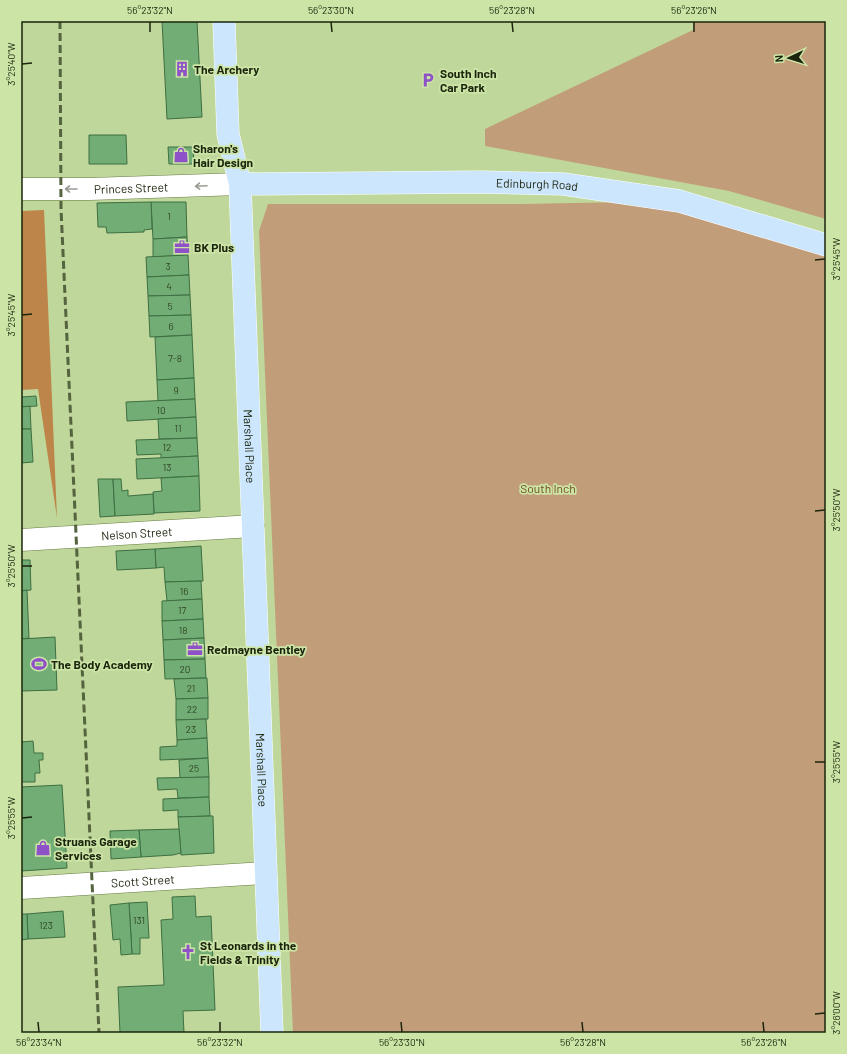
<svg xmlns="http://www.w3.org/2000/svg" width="847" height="1054" viewBox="0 0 847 1054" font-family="Barlow,sans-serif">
<rect width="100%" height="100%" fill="#bfd79a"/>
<g fill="#c29d79">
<path d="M693,21H826V219L729,191L485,146V129L693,30Z"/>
<path d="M679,201L826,247V1033H293L259,231L268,204H522Z"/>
</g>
<path fill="#bd8549" d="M44,210L57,518L38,389L21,390V211Z"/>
<g fill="#71ad75" stroke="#3e6e42">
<path d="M162,21H197L202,117L167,119Z"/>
<path d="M89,135H126L127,164H89Z"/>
<path d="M168,147H193L194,164H169Z"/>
<path d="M151,202H186L187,237L153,239Z"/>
<path d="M151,202L152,229L144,230V232L107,233L106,227H98L97,203Z"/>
<path d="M187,237L188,255L153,257V239Z"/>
<path d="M188,255L189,275L147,277L146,257Z"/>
<path d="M189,275L190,295L148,296L147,277Z"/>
<path d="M190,295L191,315L149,316L148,296Z"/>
<path d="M191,315L192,335L150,337L149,316Z"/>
<path d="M192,335L194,378L157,380L155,337Z"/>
<path d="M194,378L195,399L158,401L157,380Z"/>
<path d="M36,396L37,406L21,407V397Z"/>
<path d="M195,399L196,417L127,421L126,402Z"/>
<path d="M30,406L31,429H21V407Z"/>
<path d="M196,417L197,438L159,439L158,419Z"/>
<path d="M21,429H31L33,462L21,463Z"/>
<path d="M197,438L198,456L161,458V454L137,455L136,440Z"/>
<path d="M198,456L199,476L137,479L136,459Z"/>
<path d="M199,476L200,511L154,513L153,492L162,491L161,478Z"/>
<path d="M98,479H113L115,516L100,517Z"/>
<path d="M113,479H121L122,491L128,490V496L153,494L154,514L115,516Z"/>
<path d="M201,546L203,581L165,582L164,567L156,568L155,549Z"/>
<path d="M155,549L156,568L117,570L116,551Z"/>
<path d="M21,560H30L31,590L21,591Z"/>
<path d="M201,581L202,599L167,601L165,582Z"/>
<path d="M27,590L29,638L21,639V591Z"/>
<path d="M202,599L203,619L162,621V601Z"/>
<path d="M203,619L204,638L163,640L162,621Z"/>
<path d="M55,637L57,690L21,691V639Z"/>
<path d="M204,638L205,659L164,660L163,640Z"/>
<path d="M205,659L206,678L165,679L164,660Z"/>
<path d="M207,678L208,698L176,699L174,679Z"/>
<path d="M208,698V719L176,720V699Z"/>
<path d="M206,719L207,738L177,740L176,720Z"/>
<path d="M207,738L208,758L160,760V747L177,746V740Z"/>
<path d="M33,741L34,753H43V760H39L40,773H35V782H21V742Z"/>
<path d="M208,758L209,777L180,778L179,760Z"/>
<path d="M209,777V797L178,798L177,789L158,790L157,778Z"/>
<path d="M62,785L67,868L21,871V787Z"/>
<path d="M209,797L210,816L178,817V810L163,811V799Z"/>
<path d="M210,816H213L214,853L181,855L178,817Z"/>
<path d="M179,829L181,853L173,855L141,857L139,830Z"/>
<path d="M139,830L141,857L111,859L110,831Z"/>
<path d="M195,896L196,917L211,916L215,1010L183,1011L184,1033H120L118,987L164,985L161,920L173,919L172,897Z"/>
<path d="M147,902L149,938H140V954H132L129,903Z"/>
<path d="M129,903L132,954L121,955L120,939L113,940L110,905Z"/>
<path d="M63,911L65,937L28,939L27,914Z"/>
<path d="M21,914H27L28,939L21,940Z"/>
</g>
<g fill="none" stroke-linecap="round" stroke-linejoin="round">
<g stroke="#677d43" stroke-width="23">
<g id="street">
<path id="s1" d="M21,189H90L240,184"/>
<path id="s2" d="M21,540L253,526"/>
<path id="s3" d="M21,888L265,873"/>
</g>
</g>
<g stroke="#fff" stroke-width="23">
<g id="primary">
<path id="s4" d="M224,21L228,134L240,184L272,1033"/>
<path id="s5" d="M240,184L482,182L563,184L679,201L826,245"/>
</g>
</g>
<use href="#street" stroke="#fff" stroke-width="22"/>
<use href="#primary" stroke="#cce6fe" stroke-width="22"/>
<path stroke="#55633e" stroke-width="3" stroke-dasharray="8 4" stroke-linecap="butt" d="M60,21L61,209L99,1033"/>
</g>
<defs><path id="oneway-shaft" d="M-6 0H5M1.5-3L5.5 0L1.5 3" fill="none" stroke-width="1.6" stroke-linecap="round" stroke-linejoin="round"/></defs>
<g stroke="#989c92">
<use href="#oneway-shaft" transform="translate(201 186) rotate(177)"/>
<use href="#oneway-shaft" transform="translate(71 189) rotate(-180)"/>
</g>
<path fill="none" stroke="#1b240c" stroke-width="1.5" d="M150,22V32M331,22L332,32M512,22L513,32M694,22V32M22,64L32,63M815,260L825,259M22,315L32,314M815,511L825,510M22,566H32M815,762H825M22,818L32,817M815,1014L825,1013M38,1022L39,1032M220,1022V1032M401,1022L402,1032M582,1022L583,1032M763,1022L764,1032"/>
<defs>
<g id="building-bare" transform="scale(1.2)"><path d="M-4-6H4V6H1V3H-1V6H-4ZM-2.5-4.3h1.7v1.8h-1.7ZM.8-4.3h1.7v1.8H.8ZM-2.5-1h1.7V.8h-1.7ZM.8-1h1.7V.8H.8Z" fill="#8f51c7" stroke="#cce5a7" stroke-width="2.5" paint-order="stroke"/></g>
<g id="parking-bare" transform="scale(1.2)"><path d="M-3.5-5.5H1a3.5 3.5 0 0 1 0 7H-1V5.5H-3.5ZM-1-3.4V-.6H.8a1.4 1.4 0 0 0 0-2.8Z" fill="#8f51c7" stroke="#cce5a7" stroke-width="2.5" paint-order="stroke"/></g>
<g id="shop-bare" transform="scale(1.2)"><path d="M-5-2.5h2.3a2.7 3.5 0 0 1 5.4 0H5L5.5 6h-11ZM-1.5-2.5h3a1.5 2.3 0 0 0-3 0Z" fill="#8f51c7" stroke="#cce5a7" stroke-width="2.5" paint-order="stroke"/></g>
<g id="office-bare" transform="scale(1.2)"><path d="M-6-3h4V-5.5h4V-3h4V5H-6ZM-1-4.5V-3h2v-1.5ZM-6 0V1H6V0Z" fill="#8f51c7" stroke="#cce5a7" stroke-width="2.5" paint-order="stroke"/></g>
<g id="stadium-bare" transform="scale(1.2)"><path d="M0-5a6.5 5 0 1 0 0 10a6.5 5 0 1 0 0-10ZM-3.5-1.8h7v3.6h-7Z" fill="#8f51c7" stroke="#cce5a7" stroke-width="2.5" paint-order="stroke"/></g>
<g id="church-bare" transform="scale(1.2)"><path d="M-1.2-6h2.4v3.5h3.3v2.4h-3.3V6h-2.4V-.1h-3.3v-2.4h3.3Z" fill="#8f51c7" stroke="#cce5a7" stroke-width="2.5" paint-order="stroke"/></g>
</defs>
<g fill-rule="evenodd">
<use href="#building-bare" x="182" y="69"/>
<use href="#parking-bare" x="428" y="80"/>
<use href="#shop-bare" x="181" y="155"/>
<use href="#office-bare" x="182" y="247"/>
<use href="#office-bare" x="195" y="649"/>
<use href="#stadium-bare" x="39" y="664"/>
<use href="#shop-bare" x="43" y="848"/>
<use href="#church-bare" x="188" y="952"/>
</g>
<g text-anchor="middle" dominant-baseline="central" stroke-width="3.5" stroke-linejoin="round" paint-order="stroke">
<g font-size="10" fill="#304626">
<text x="169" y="216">1</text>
<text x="168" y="266">3</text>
<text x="169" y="286">4</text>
<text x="170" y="306">5</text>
<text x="171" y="326">6</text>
<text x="175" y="358">7-8</text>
<text x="176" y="390">9</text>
<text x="161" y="410">10</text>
<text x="178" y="428">11</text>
<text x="167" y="447">12</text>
<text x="167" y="467">13</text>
<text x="184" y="591">16</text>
<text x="182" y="610">17</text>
<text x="183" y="630">18</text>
<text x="185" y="669">20</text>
<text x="191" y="688">21</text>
<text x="192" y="709">22</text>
<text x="191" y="729">23</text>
<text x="194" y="768">25</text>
<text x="139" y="920">131</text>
<text x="46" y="925">123</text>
</g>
<g font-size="12" font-weight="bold" fill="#1b240c" stroke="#cce5a7" text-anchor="start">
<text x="194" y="69">The Archery</text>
<text x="440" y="73">South Inch<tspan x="440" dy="14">Car Park</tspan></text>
<text x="193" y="148">Sharon's<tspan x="193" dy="14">Hair Design</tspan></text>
<text x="194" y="247">BK Plus</text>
<text x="207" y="649">Redmayne Bentley</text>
<text x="51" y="664">The Body Academy</text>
<text x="55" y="841">Struans Garage<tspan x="55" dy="14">Services</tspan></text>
<text x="200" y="945">St Leonards in the<tspan x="200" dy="14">Fields &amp; Trinity</tspan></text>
</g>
<g font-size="12" fill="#1b240c" stroke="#cce5a7">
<text stroke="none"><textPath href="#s5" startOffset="297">Edinburgh Road</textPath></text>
<text stroke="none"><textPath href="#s1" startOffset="110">Princes Street</textPath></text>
<text stroke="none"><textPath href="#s4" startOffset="427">Marshall Place</textPath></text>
<text stroke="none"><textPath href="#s2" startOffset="116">Nelson Street</textPath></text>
<text stroke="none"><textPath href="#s4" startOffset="751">Marshall Place</textPath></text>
<text stroke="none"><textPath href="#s3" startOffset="122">Scott Street</textPath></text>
</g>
<g font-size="12" fill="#71491d" stroke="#cce5a7">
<text x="548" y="488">South Inch</text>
</g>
</g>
<rect width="847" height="1054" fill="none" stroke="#cce5a7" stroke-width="44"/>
<g transform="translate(789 58) rotate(266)" stroke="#cce5a7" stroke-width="3" paint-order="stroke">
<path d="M0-3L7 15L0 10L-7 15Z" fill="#1b240c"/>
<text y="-6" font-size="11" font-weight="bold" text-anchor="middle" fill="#1b240c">N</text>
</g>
<rect x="22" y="22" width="803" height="1010" fill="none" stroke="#1b240c" stroke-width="1.5"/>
<g font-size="10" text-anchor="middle" fill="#1b240c">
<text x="150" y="14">56°23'32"N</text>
<text x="331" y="14">56°23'30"N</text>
<text x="512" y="14">56°23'28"N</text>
<text x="694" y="14">56°23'26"N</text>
<text transform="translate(11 64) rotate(-90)" y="4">3°25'40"W</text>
<text transform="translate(836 259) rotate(-90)" y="4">3°25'45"W</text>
<text transform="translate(11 315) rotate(-90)" y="4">3°25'45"W</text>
<text transform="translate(836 510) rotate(-90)" y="4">3°25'50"W</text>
<text transform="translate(11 566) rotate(-90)" y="4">3°25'50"W</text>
<text transform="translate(836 762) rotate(-90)" y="4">3°25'55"W</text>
<text transform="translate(11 818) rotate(-90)" y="4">3°25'55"W</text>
<text transform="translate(836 1013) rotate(-90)" y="4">3°26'00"W</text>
<text x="39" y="1046">56°23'34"N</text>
<text x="220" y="1046">56°23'32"N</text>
<text x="402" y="1046">56°23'30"N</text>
<text x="583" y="1046">56°23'28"N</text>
<text x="764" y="1046">56°23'26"N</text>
</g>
</svg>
